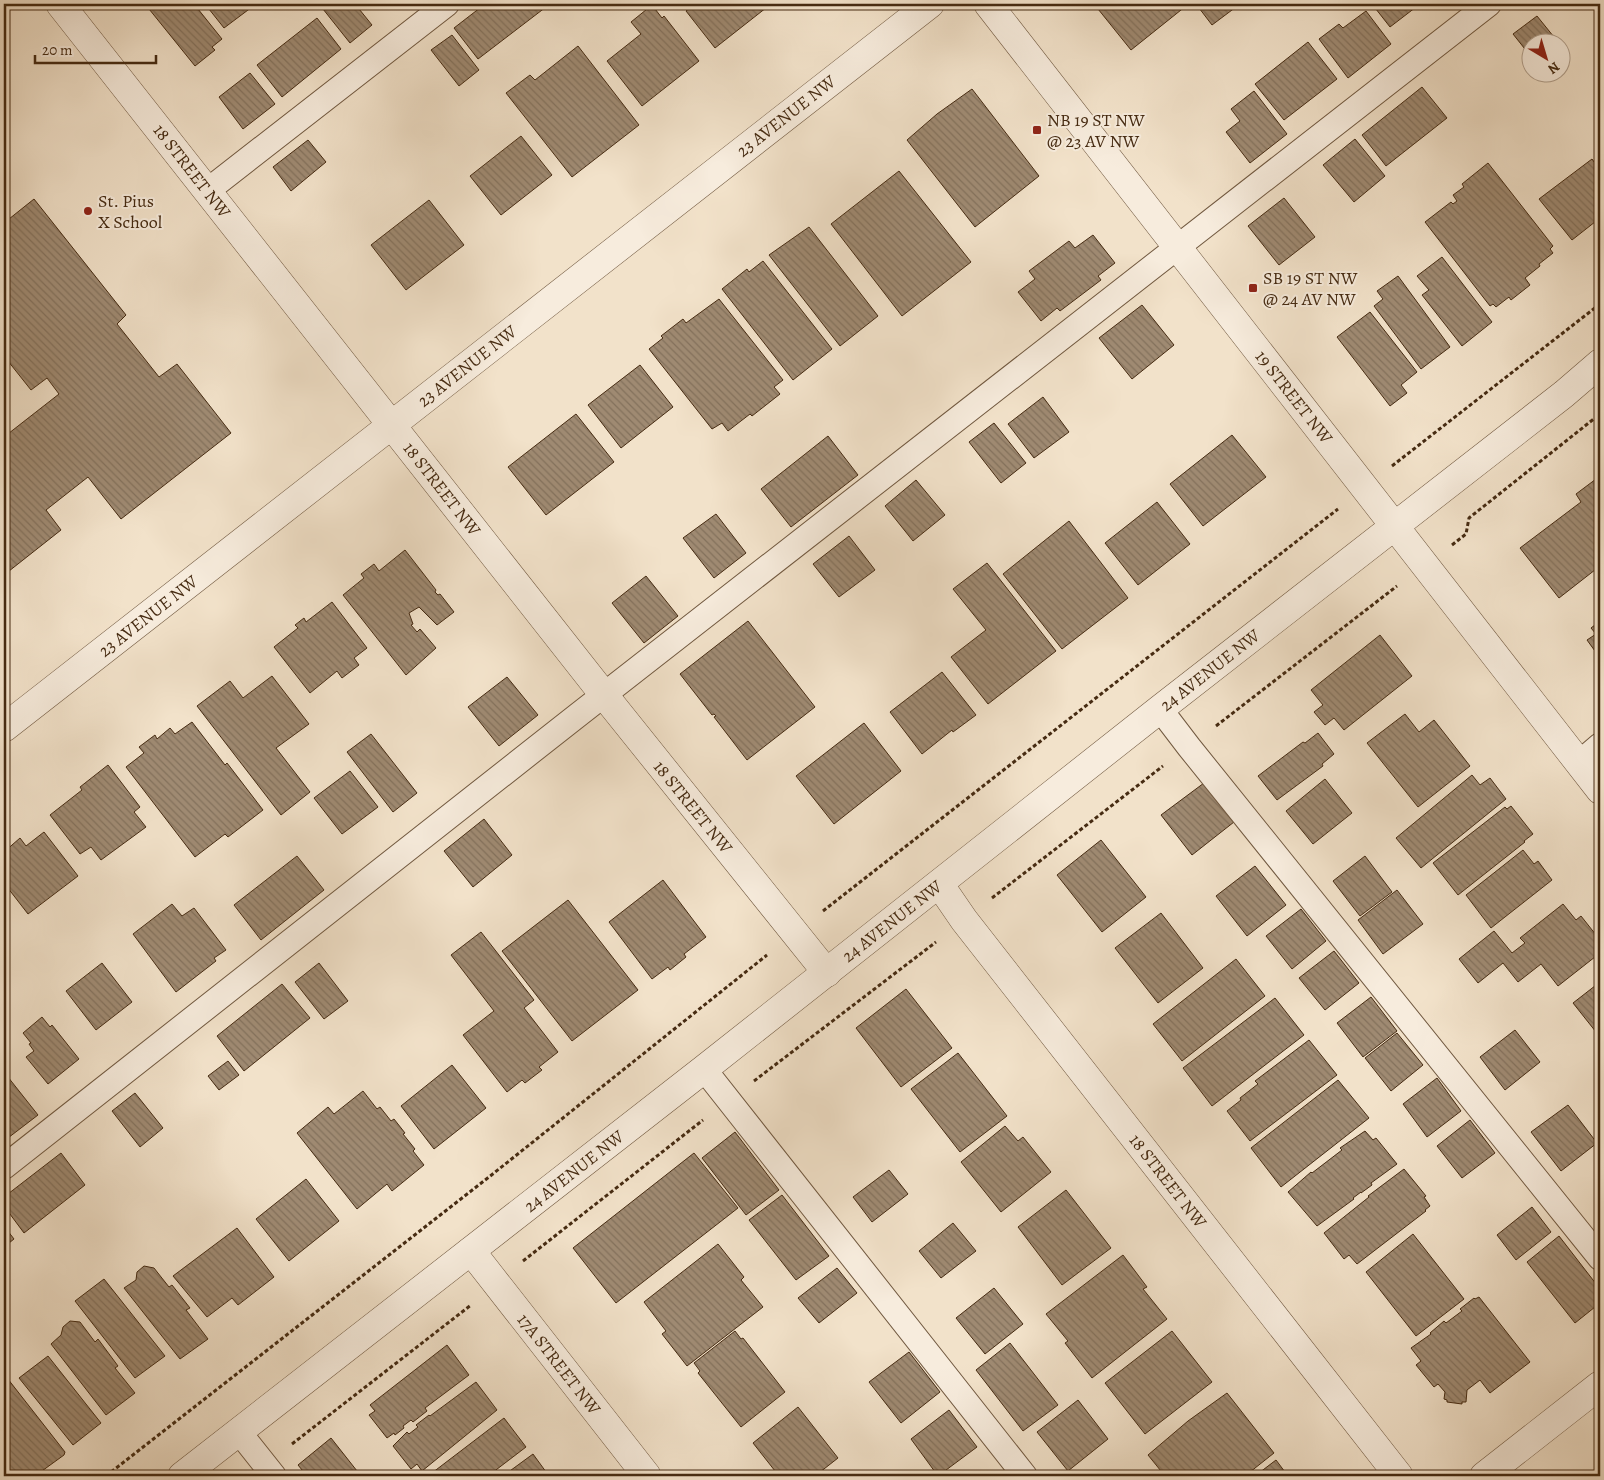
<svg xmlns="http://www.w3.org/2000/svg" width="1604" height="1480" viewBox="0 0 1604 1480" font-family="Alegreya,serif">
<defs>
<pattern id="building-back-hatch" width="6" height="6" patternUnits="userSpaceOnUse" patternTransform="scale(1.25)"><rect width="6" height="6" fill="#9f8a72"/><path d="M-1 5l2 2M0 0l6 6M5-1l2 2" fill="none" stroke="#83715c"/></pattern>
</defs>
<rect width="100%" height="100%" fill="#f2e2ca"/>
<filter id="stains"><feTurbulence type="fractalNoise" baseFrequency=".004" numOctaves="4"/><feColorMatrix values="0 0 0 0 .2 0 0 0 0 .09 0 0 0 0 .02 0 0 0 .5 -.17"/></filter>
<radialGradient id="worn" r=".72"><stop offset=".6" stop-color="#630" stop-opacity="0"/><stop offset="1" stop-color="#630" stop-opacity=".3"/></radialGradient>
<g fill="url(#building-back-hatch)" stroke="#462b12">
<path d="M145,4H194L222,39L212,47L215,50L195,66Z"/>
<path d="M205,4H256L224,28Z"/>
<path d="M319,4H355L372,25L350,43Z"/>
<path d="M485,4H543L546,7L478,59L454,28Z"/>
<path d="M695,4H771L715,48L686,11Z"/>
<path d="M1094,4H1185L1186,6L1131,50Z"/>
<path d="M1196,4H1240L1212,25Z"/>
<path d="M1372,4H1420L1390,27Z"/>
<path d="M652,5L662,18L664,16L699,61L642,106L607,61L641,34L631,22Z"/>
<path d="M1366,11L1391,44L1348,78L1319,39L1339,24L1343,28Z"/>
<path d="M1537,16L1558,42H1532V58L1513,34Z"/>
<path d="M317,18L341,49L282,97L257,65Z"/>
<path d="M452,35L479,70L459,86L431,50Z"/>
<path d="M1308,42L1337,79L1284,120L1255,84Z"/>
<path d="M578,46L639,125L572,177L506,93L530,75L535,80Z"/>
<path d="M250,73L275,104L243,129L219,97Z"/>
<path d="M1422,87L1447,118L1386,166L1362,135Z"/>
<path d="M972,89L1039,176L975,227L907,140L937,114Z"/>
<path d="M1254,91L1287,134L1250,163L1226,132L1240,121L1231,109Z"/>
<path d="M521,136L552,175L501,215L470,176Z"/>
<path d="M1355,139L1385,176L1354,202L1323,165Z"/>
<path d="M308,140L326,162L291,191L273,167Z"/>
<path d="M1592,159L1600,170V218L1572,240L1539,199Z"/>
<path d="M1488,163L1553,246L1550,249L1553,253L1539,264L1540,266L1525,278L1530,285L1511,300L1509,297L1496,307L1493,304L1490,306L1425,222L1451,202L1453,204L1457,201L1453,195L1464,187L1462,184Z"/>
<path d="M899,171L971,262L902,316L831,224Z"/>
<path d="M1284,198L1315,237L1279,265L1248,226Z"/>
<path d="M34,199L126,315L117,324L159,377L177,364L231,433L121,519L88,477L46,510L61,530L4,575V437L59,394L47,378L31,390L4,356V223Z"/>
<path d="M429,200L464,245L406,290L371,245Z"/>
<path d="M809,227L878,316L840,346L769,255Z"/>
<path d="M1093,235L1115,263L1098,276L1101,280L1060,311L1057,308L1041,321L1018,292L1035,279L1029,271L1069,241L1075,248Z"/>
<path d="M1442,257L1492,322L1462,346L1422,295L1429,290L1417,276Z"/>
<path d="M763,261L832,349L793,380L722,289L747,269L749,272Z"/>
<path d="M1398,276L1450,347L1421,369L1374,306L1383,299L1377,291Z"/>
<path d="M719,299L783,380L774,387L780,394L752,416L750,414L728,431L722,423L712,429L649,349L663,338L661,336L683,319L686,323Z"/>
<path d="M1142,305L1174,345L1132,379L1099,338Z"/>
<path d="M1370,312L1417,372L1401,385L1407,393L1390,406L1337,337Z"/>
<path d="M640,365L673,407L621,448L588,405Z"/>
<path d="M1043,397L1069,432L1034,458L1008,424Z"/>
<path d="M576,414L614,462L546,515L508,467Z"/>
<path d="M994,423L1026,463L1001,483L969,442Z"/>
<path d="M1232,435L1266,477L1203,526L1170,484Z"/>
<path d="M828,436L858,475L791,527L761,489Z"/>
<path d="M1600,476V566L1559,598L1520,548L1581,502L1576,494Z"/>
<path d="M916,480L945,515L913,541L885,506Z"/>
<path d="M1157,502L1190,544L1138,585L1105,543Z"/>
<path d="M716,514L746,553L714,578L683,538Z"/>
<path d="M1069,521L1128,598L1062,649L1003,574Z"/>
<path d="M849,536L875,570L839,597L813,564Z"/>
<path d="M405,550L436,590L435,592L438,595L440,594L454,612L437,625L419,607L409,613L413,624L411,625L417,632L420,629L436,648L406,675L343,595L364,578L361,574L374,564L379,571Z"/>
<path d="M987,563L1056,651L988,704L951,657L986,630L953,589Z"/>
<path d="M646,576L678,616L644,643L612,603Z"/>
<path d="M332,602L367,648L354,658L359,665L342,678L337,671L310,693L274,647L298,628L295,625L304,618L306,622Z"/>
<path d="M748,621L815,707L747,760L714,717L716,716L714,714L712,715L680,674Z"/>
<path d="M1600,621V658L1587,640L1596,634L1591,628Z"/>
<path d="M1380,635L1412,676L1344,730L1334,718L1325,725L1314,712L1323,705L1311,690Z"/>
<path d="M942,672L976,715L953,732L952,730L922,754L890,712Z"/>
<path d="M272,676L309,724L276,748L310,792L281,815L197,706L230,681L243,698Z"/>
<path d="M507,677L538,715L499,746L468,707Z"/>
<path d="M1405,714L1419,732L1434,720L1470,766L1418,807L1367,743Z"/>
<path d="M192,722L225,765L227,763L263,810L228,837L225,834L195,857L126,767L144,753L139,747L155,735L157,739L170,728L175,734Z"/>
<path d="M864,723L901,771L834,824L796,776Z"/>
<path d="M1318,733L1334,754L1322,764L1323,766L1277,800L1258,776L1303,742L1305,743Z"/>
<path d="M371,734L417,793L393,812L347,752Z"/>
<path d="M108,765L140,807L134,812L146,827L101,860L91,847L80,854L50,815L82,790L80,787Z"/>
<path d="M350,771L378,807L342,834L314,798Z"/>
<path d="M1472,775L1480,785L1490,778L1506,799L1421,868L1396,838Z"/>
<path d="M1325,779L1352,813L1313,844L1286,811Z"/>
<path d="M1204,783L1234,822L1192,855L1161,815Z"/>
<path d="M1511,806L1533,834L1524,841L1525,842L1458,895L1433,863L1505,807L1507,809Z"/>
<path d="M484,819L512,855L473,887L444,851Z"/>
<path d="M44,832L78,876L28,914L4,883V852L20,838L26,846Z"/>
<path d="M1101,840L1146,897L1102,932L1057,875Z"/>
<path d="M1523,850L1534,864L1538,861L1552,880L1491,928L1466,895Z"/>
<path d="M297,856L324,890L261,940L234,905Z"/>
<path d="M1365,856L1392,892L1360,916L1333,881Z"/>
<path d="M1255,866L1286,905L1247,936L1216,896Z"/>
<path d="M663,880L706,937L684,954L686,957L670,970L668,967L652,979L609,922Z"/>
<path d="M1397,890L1423,924L1383,954L1358,920Z"/>
<path d="M568,900L638,990L572,1041L502,951Z"/>
<path d="M172,904L182,916L194,908L226,950L214,958L216,961L176,992L133,934Z"/>
<path d="M1563,904L1576,920L1581,916L1600,940V953L1558,986L1541,964L1518,982L1503,963L1478,983L1459,959L1494,931L1512,953L1525,943L1520,938Z"/>
<path d="M1301,909L1326,941L1292,969L1266,936Z"/>
<path d="M1161,913L1203,968L1158,1003L1115,948Z"/>
<path d="M481,932L534,1000L524,1008L558,1052L539,1067L542,1070L525,1083L522,1080L507,1092L463,1035L494,1011L451,955Z"/>
<path d="M1334,951L1359,983L1325,1010L1299,978Z"/>
<path d="M1236,959L1265,996L1182,1061L1153,1024Z"/>
<path d="M102,963L132,1002L96,1030L66,991Z"/>
<path d="M319,963L348,1001L324,1019L295,982Z"/>
<path d="M1600,982V1037L1573,1003Z"/>
<path d="M282,984L310,1018L244,1071L217,1036Z"/>
<path d="M906,989L952,1048L901,1087L856,1028Z"/>
<path d="M1371,997L1397,1031L1363,1057L1337,1023Z"/>
<path d="M1275,998L1304,1035L1212,1106L1183,1068Z"/>
<path d="M42,1017L50,1027L52,1025L79,1059L48,1084L26,1057L34,1051L29,1044L31,1043L23,1033Z"/>
<path d="M1515,1030L1540,1062L1505,1090L1480,1057Z"/>
<path d="M1397,1033L1423,1065L1391,1091L1365,1058Z"/>
<path d="M1309,1040L1337,1075L1250,1141L1227,1111L1241,1100L1240,1098L1258,1084L1255,1081Z"/>
<path d="M958,1053L1007,1116L960,1152L911,1089Z"/>
<path d="M228,1061L239,1075L219,1090L208,1076Z"/>
<path d="M452,1065L486,1108L434,1149L401,1106Z"/>
<path d="M4,1072L38,1115L4,1141Z"/>
<path d="M1437,1078L1461,1111L1427,1137L1403,1104Z"/>
<path d="M1338,1080L1369,1118L1281,1187L1251,1148Z"/>
<path d="M363,1091L377,1109L380,1107L391,1121L394,1119L405,1133L403,1134L415,1149L413,1151L424,1165L392,1191L387,1184L357,1209L297,1133L328,1107L334,1114Z"/>
<path d="M135,1093L163,1128L140,1147L112,1111Z"/>
<path d="M1568,1105L1597,1143L1561,1171L1531,1132Z"/>
<path d="M1470,1120L1495,1153L1462,1178L1437,1146Z"/>
<path d="M1005,1126L1018,1141L1023,1137L1051,1172L1001,1212L961,1162Z"/>
<path d="M1365,1131L1373,1140L1376,1138L1397,1164L1371,1183L1372,1185L1361,1193V1192L1353,1198L1354,1199L1317,1226L1288,1192L1311,1172L1312,1173L1342,1150L1340,1148Z"/>
<path d="M735,1132L779,1190L746,1215L702,1158Z"/>
<path d="M61,1153L85,1185L24,1233L4,1206V1197Z"/>
<path d="M694,1153L738,1208L616,1303L573,1248Z"/>
<path d="M1404,1169L1426,1196L1424,1197L1430,1206L1425,1210L1426,1211L1357,1264L1349,1255L1344,1259L1324,1233L1369,1197L1368,1196Z"/>
<path d="M889,1170L908,1194L872,1222L853,1197Z"/>
<path d="M306,1179L339,1221L289,1261L256,1219Z"/>
<path d="M1066,1190L1111,1248L1062,1285L1018,1227Z"/>
<path d="M782,1195L829,1256L796,1280L749,1220Z"/>
<path d="M1532,1207L1551,1232L1516,1260L1497,1235Z"/>
<path d="M953,1223L976,1251L941,1278L919,1251Z"/>
<path d="M4,1226L14,1239L4,1247Z"/>
<path d="M237,1228L274,1277L238,1305L232,1298L207,1317L173,1276Z"/>
<path d="M1413,1234L1464,1299L1416,1336L1366,1272Z"/>
<path d="M1559,1236L1600,1289V1303L1575,1323L1527,1262Z"/>
<path d="M718,1244L744,1277L741,1280L763,1307L687,1366L662,1334L666,1331L644,1302Z"/>
<path d="M1123,1255L1147,1287L1143,1289L1167,1319L1092,1378L1065,1343L1068,1341L1046,1314Z"/>
<path d="M144,1266L154,1268L169,1287L172,1285L190,1308L186,1310L208,1339L180,1359L124,1288L136,1280L137,1272Z"/>
<path d="M837,1268L857,1293L819,1323L798,1298Z"/>
<path d="M104,1279L165,1356L135,1378L75,1301Z"/>
<path d="M994,1288L1023,1324L985,1354L956,1318Z"/>
<path d="M1479,1297L1530,1362L1490,1393L1480,1380L1467,1390L1466,1402H1462V1404L1447,1402V1400L1444,1399L1445,1392L1438,1384L1434,1387L1416,1365L1421,1361L1411,1348L1431,1334L1430,1333L1444,1321L1446,1323L1462,1311L1460,1309L1474,1298L1475,1299Z"/>
<path d="M70,1321L80,1322L95,1342L98,1339L118,1366L115,1368L135,1393L106,1415L51,1344L61,1335L63,1327Z"/>
<path d="M735,1331L741,1339L743,1338L785,1392L741,1427L698,1373L700,1371L694,1363Z"/>
<path d="M1172,1331L1212,1382L1145,1434L1105,1383Z"/>
<path d="M1010,1343L1058,1405L1023,1431L976,1370Z"/>
<path d="M447,1345L469,1375L425,1408L427,1411L413,1422L411,1420L403,1426L404,1428L395,1435L394,1433L387,1438L369,1415L375,1411L370,1405Z"/>
<path d="M909,1352L940,1392L901,1423L869,1382Z"/>
<path d="M48,1356L101,1423L73,1445L19,1378Z"/>
<path d="M4,1374L65,1452L64,1455L35,1476H4Z"/>
<path d="M476,1382L497,1410L422,1471L417,1464L411,1469L393,1446L407,1432L409,1434L418,1427L416,1425L429,1415L430,1416Z"/>
<path d="M1227,1393L1274,1453L1245,1476H1165L1148,1455L1188,1421Z"/>
<path d="M1078,1400L1108,1439L1068,1471L1037,1432Z"/>
<path d="M798,1407L838,1458L815,1476H779L753,1443Z"/>
<path d="M949,1410L977,1447L938,1476L911,1439Z"/>
<path d="M504,1418L526,1447L488,1476H428Z"/>
<path d="M331,1438L361,1476H307L298,1465Z"/>
<path d="M533,1454L549,1476H503Z"/>
<path d="M1276,1460L1288,1476H1255Z"/>
</g>
<g fill="none" stroke-linecap="round" stroke-linejoin="round">
<g stroke="#715940" stroke-width="26">
<g id="service">
<path d="M207,191L447,4"/>
<path d="M1160,709L1189,747L1600,1258"/>
<path d="M1579,763L1600,745"/>
<path d="M704,1069L1025,1476"/>
<path d="M4,1167L578,715L1489,4"/>
<path d="M239,1432L274,1476"/>
</g>
</g>
<g stroke="#715940" stroke-width="29">
<g id="minor">
<path d="M60,4L604,695L827,973"/>
<path d="M4,728L930,4"/>
<path d="M940,885L964,920L1399,1476"/>
<path d="M471,1251L647,1476"/>
<path d="M1484,1476L1600,1385"/>
</g>
</g>
<g stroke="#715940" stroke-width="29">
<g id="tertiary">
<path d="M988,4L1600,790"/>
<path d="M182,1476L704,1069L1160,709L1564,394L1600,363"/>
</g>
</g>
<g stroke="#462b12" stroke-width="3" stroke-dasharray="4 2.5" stroke-linecap="butt">
<path d="M1392,466L1600,304"/>
<path d="M1452,545L1466,534L1469,518L1600,414"/>
<path d="M1216,726L1397,586"/>
<path d="M992,898L1163,766"/>
<path d="M823,911L1338,509"/>
<path d="M754,1081L936,942"/>
<path d="M523,1261L703,1120"/>
<path d="M292,1444L471,1305"/>
<path d="M106,1476L489,1177L767,955"/>
</g>
<use href="#service" stroke="#f7ecdd" stroke-width="24"/>
<use href="#minor" stroke="#f7ecdd" stroke-width="28"/>
<use href="#tertiary" stroke="#f7ecdd" stroke-width="28"/>
</g>
<g fill="#8f2418" stroke="#f7ecdd" stroke-width="2">
<rect x="1032" y="125" width="10" height="10" rx="2.5"/>
<circle cx="88" cy="211" r="5"/>
<rect x="1248" y="283" width="10" height="10" rx="2.5"/>
</g>
<g text-anchor="middle" dominant-baseline="central" stroke-width="4" stroke-linejoin="round" paint-order="stroke">
<g font-size="18" fill="#462b12" stroke="#f7ecdd">
<text transform="translate(786 116) rotate(-38)">23 AVENUE NW</text>
<text transform="translate(192 171) rotate(52)">18 STREET NW</text>
<text transform="translate(467 366) rotate(-38)">23 AVENUE NW</text>
<text transform="translate(1294 397) rotate(52)">19 STREET NW</text>
<text transform="translate(442 489) rotate(52)">18 STREET NW</text>
<text transform="translate(148 616) rotate(-38)">23 AVENUE NW</text>
<text transform="translate(1210 670) rotate(-38)">24 AVENUE NW</text>
<text transform="translate(693 807) rotate(51)">18 STREET NW</text>
<text transform="translate(892 921) rotate(-38)">24 AVENUE NW</text>
<text transform="translate(574 1171) rotate(-38)">24 AVENUE NW</text>
<text transform="translate(1168 1181) rotate(52)">18 STREET NW</text>
<text transform="translate(559 1364) rotate(52)">17A STREET NW</text>
</g>
<g font-size="18" fill="#462b12" stroke="#f7ecdd" text-anchor="start">
<text x="1047" y="120">NB 19 ST NW<tspan x="1047" dy="21">@ 23 AV NW</tspan></text>
<text x="98" y="201">St. Pius<tspan x="98" dy="21">X School</tspan></text>
<text x="1263" y="278">SB 19 ST NW<tspan x="1263" dy="21">@ 24 AV NW</tspan></text>
</g>
</g>
<rect width="1604" height="1480" fill="none" stroke="#f2e2ca" stroke-width="20"/>
<rect x="5" y="5" width="1594" height="1470" fill="none" stroke="#462b12" stroke-width="2.5"/>
<rect x="10" y="10" width="1584" height="1460" fill="none" stroke="#462b12"/>
<g transform="translate(1546 58) rotate(142)"><circle r="24" fill="#f7ecdd" stroke="#b09f8c"/>
<path d="M0-4L9 19L0 12L-9 19Z" fill="#8f2418"/>
<text y="-8" font-size="14" font-weight="bold" text-anchor="middle" fill="#462b12">N</text>
</g>
<path d="M35 55v8h121v-8" fill="none" stroke="#462b12" stroke-width="2.5"/>
<text x="42" y="55" font-size="15" fill="#462b12" stroke="#f7ecdd" stroke-width="4" paint-order="stroke">20 m</text>
<rect width="100%" height="100%" filter="url(#stains)"/>
<rect width="100%" height="100%" fill="url(#worn)"/>
</svg>
